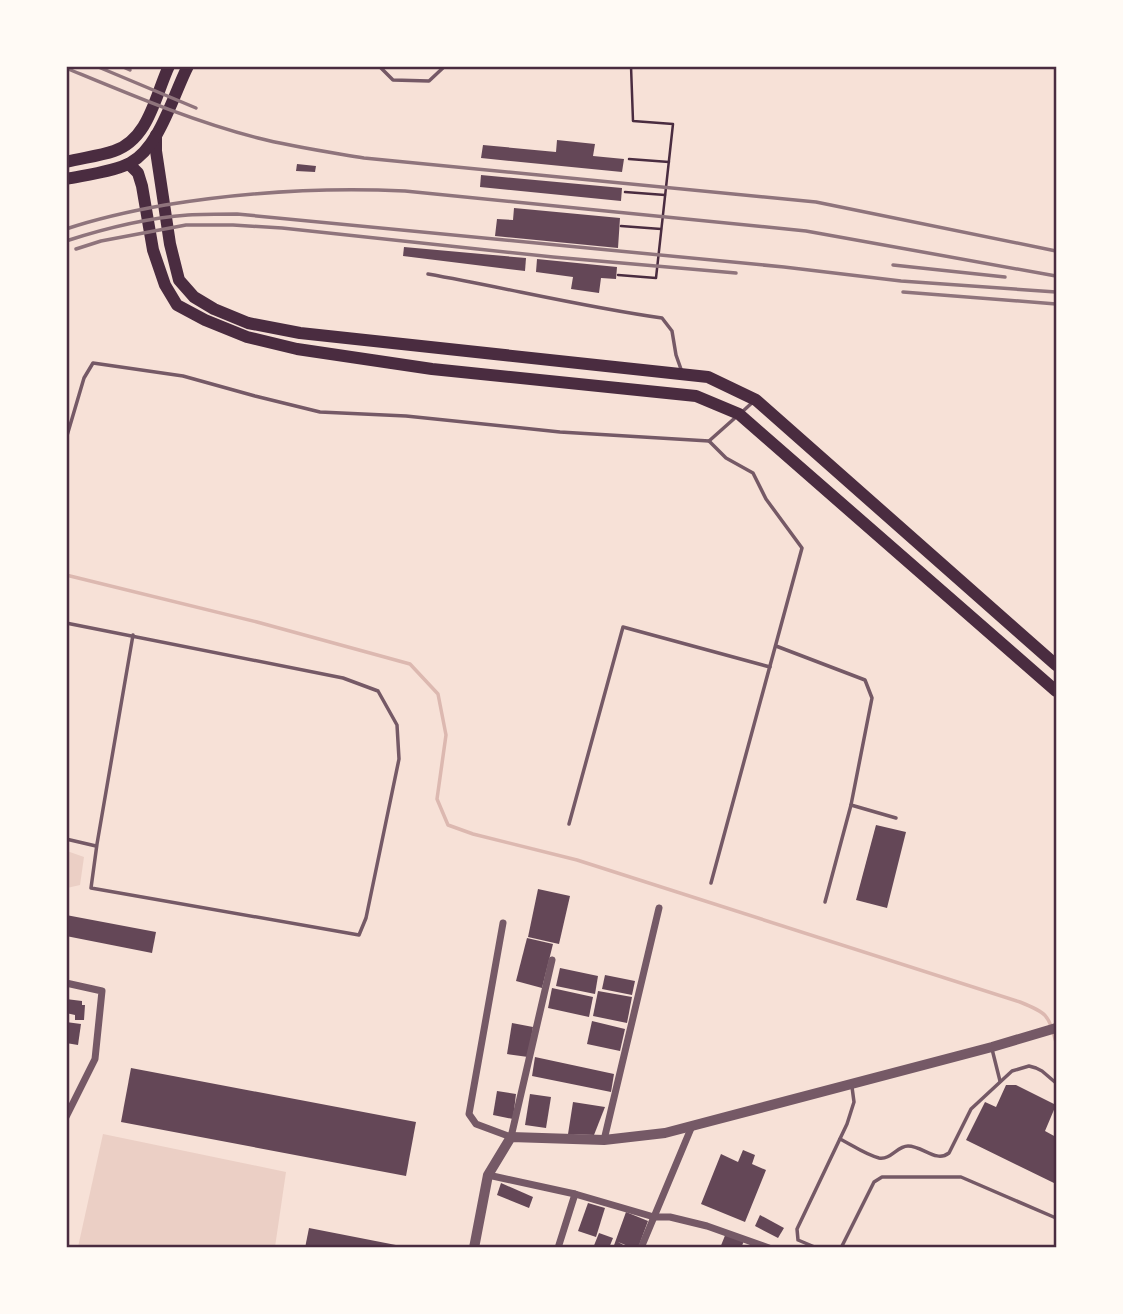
<svg xmlns="http://www.w3.org/2000/svg" width="1123" height="1314" viewBox="0 0 1123 1314" font-family="'Crimson Pro',serif">
<rect width="100%" height="100%" fill="#f7e1d7"/>
<g fill="#ebcfc5">
<path d="M67,851L84,857L80,885L67,888Z"/>
<path d="M103,1134L286,1172L275,1247H78Z"/>
</g>
<g fill="none" stroke-linecap="round" stroke-linejoin="round">
<path stroke="#dcb8b0" stroke-width="3.5" d="M66,575L257,622L410,664L438,694L446,735L437,799L448,825L473,834L577,860L1020,1002C1048,1013 1048,1015 1056,1042"/>
</g>
<g fill="#644757">
<path d="M557,140L595,144L593,156L624,159L622,172L481,158L483,145L556,152Z"/>
<path d="M297,164L316,166L315,172L296,171Z"/>
<path d="M481,175L622,188L621,201L480,187Z"/>
<path d="M514,208L620,218L618,248L495,236L497,219L513,220Z"/>
<path d="M404,247L526,258L525,271L403,256Z"/>
<path d="M537,259L617,267L616,279L601,278L599,293L571,289L573,277L536,272Z"/>
<path d="M876,825L906,832L887,908L856,900Z"/>
<path d="M538,889L570,896L559,944L528,937Z"/>
<path d="M66,915L156,932L152,953L66,936Z"/>
<path d="M527,938L553,944L542,988L516,981Z"/>
<path d="M560,968L598,976L595,994L556,986Z"/>
<path d="M605,975L635,981L632,995L602,989Z"/>
<path d="M552,988L593,997L589,1017L548,1008Z"/>
<path d="M598,991L632,997L627,1023L593,1016Z"/>
<path d="M66,999L82,1001V1005H85L84,1020H75V1015L66,1013Z"/>
<path d="M592,1021L625,1029L620,1051L587,1044Z"/>
<path d="M66,1022L81,1024L78,1045L66,1043Z"/>
<path d="M512,1023L533,1027L528,1057L507,1054Z"/>
<path d="M535,1057L614,1074L611,1092L532,1076Z"/>
<path d="M131,1068L416,1122L406,1176L121,1122Z"/>
<path d="M1006,1085H1016L1056,1105L1045,1131L1056,1137V1184L966,1140L985,1102L996,1107Z"/>
<path d="M497,1091L516,1094L513,1119L493,1115Z"/>
<path d="M530,1094L551,1097L546,1128L525,1125Z"/>
<path d="M573,1102L605,1107L594,1135L568,1134Z"/>
<path d="M743,1150L755,1155L752,1164L766,1170L745,1222L701,1204L721,1154L738,1162Z"/>
<path d="M501,1183L533,1197L529,1208L497,1195Z"/>
<path d="M588,1203L605,1208L596,1237L578,1231Z"/>
<path d="M626,1212L648,1221L638,1248H633L618,1242L629,1248H613Z"/>
<path d="M760,1215L784,1228L778,1238L755,1226Z"/>
<path d="M309,1228L401,1246V1248H305Z"/>
<path d="M599,1233L613,1238L609,1248H593Z"/>
<path d="M726,1233L744,1241L741,1248H720Z"/>
</g>
<g fill="none" stroke-linecap="round" stroke-linejoin="round">
<g stroke="#4a2c40" stroke-width="2.5">
<path d="M629,159L669,162"/>
<path d="M625,192L665,195"/>
<path d="M621,226L661,229"/>
<path d="M618,275L656,278L673,124L633,121L631,66"/>
</g>
<g stroke="#755966" stroke-width="3.5">
<path d="M379,66L393,80L429,81L445,66"/>
<path d="M428,274C507,288 584,307 662,318L672,331L676,355L682,372"/>
<path d="M742,412L754,401"/>
<path d="M66,439L84,378L93,363L183,376L255,396L320,412L406,416L560,432L709,441L736,417"/>
<path d="M709,441L726,458L753,473L766,499L802,548L711,883"/>
<path d="M66,623L343,678L378,691L397,725L399,759L366,918L359,935L91,888L97,844L133,635"/>
<path d="M776,646L865,680L872,698L851,805"/>
<path d="M569,824L623,627L770,667"/>
<path d="M66,839L96,846"/>
<path d="M825,902L851,805L896,818"/>
<path d="M992,1049L1000,1081"/>
<path d="M840,1139C852,1145 866,1155 879,1158C891,1160 897,1146 908,1146C923,1146 936,1163 949,1153L971,1109L1012,1071L1029,1066L1036,1068L1042,1071L1056,1083"/>
<path d="M817,1248L798,1240L797,1229L847,1124L854,1102L852,1087"/>
<path d="M841,1248L874,1182L882,1177H961L1056,1218"/>
</g>
<g stroke="#755966" stroke-width="7">
<path d="M503,923L469,1114L476,1124L511,1137L552,960"/>
<path d="M66,983L102,991L95,1059L66,1117"/>
<path d="M604,1140L659,908"/>
<path d="M488,1175L575,1194L654,1217H670L707,1226L769,1248"/>
<path d="M558,1248L575,1194"/>
<path d="M641,1248L692,1126"/>
</g>
<path stroke="#755966" stroke-width="10" d="M474,1248L488,1175L511,1137L604,1140L665,1133L992,1047L1056,1028"/>
<g stroke="#4a2c40" stroke-width="12">
<path d="M156,135V151L170,244L179,280L194,297L214,309L248,323L300,333L708,377L756,400L1056,665"/>
<path d="M66,162C82,158 99,156 114,151C149,139 155,96 169,66"/>
<path d="M129,164L138,173L142,186L153,250L165,285L177,305L205,320L247,337L297,349L432,369L696,396L739,414L1056,691"/>
<path d="M66,179C85,175 113,172 130,163C160,147 173,95 188,66"/>
</g>
<g stroke="#8f747c" stroke-width="3.5">
<path d="M96,66L196,108"/>
<path d="M121,66L130,70"/>
<path d="M66,68C129,94 192,121 258,138C293,147 329,152 364,158L816,202L1056,251"/>
<path d="M66,229C99,218 131,211 165,205C245,192 324,187 405,191L806,231L1056,276"/>
<path d="M66,241C106,228 146,218 188,215C204,214 221,214 237,214L784,267L901,281L1056,292"/>
<path d="M76,249L101,241L186,225H233L282,228L553,257L736,273"/>
<path d="M893,265L1005,277"/>
<path d="M903,292L1056,304"/>
</g>
</g>
<rect width="1123" height="1314" fill="none" stroke="#fffaf5" stroke-width="136"/>
<rect x="68" y="68" width="987" height="1178" fill="none" stroke="#4a2c40" stroke-width="2.5"/>
</svg>
